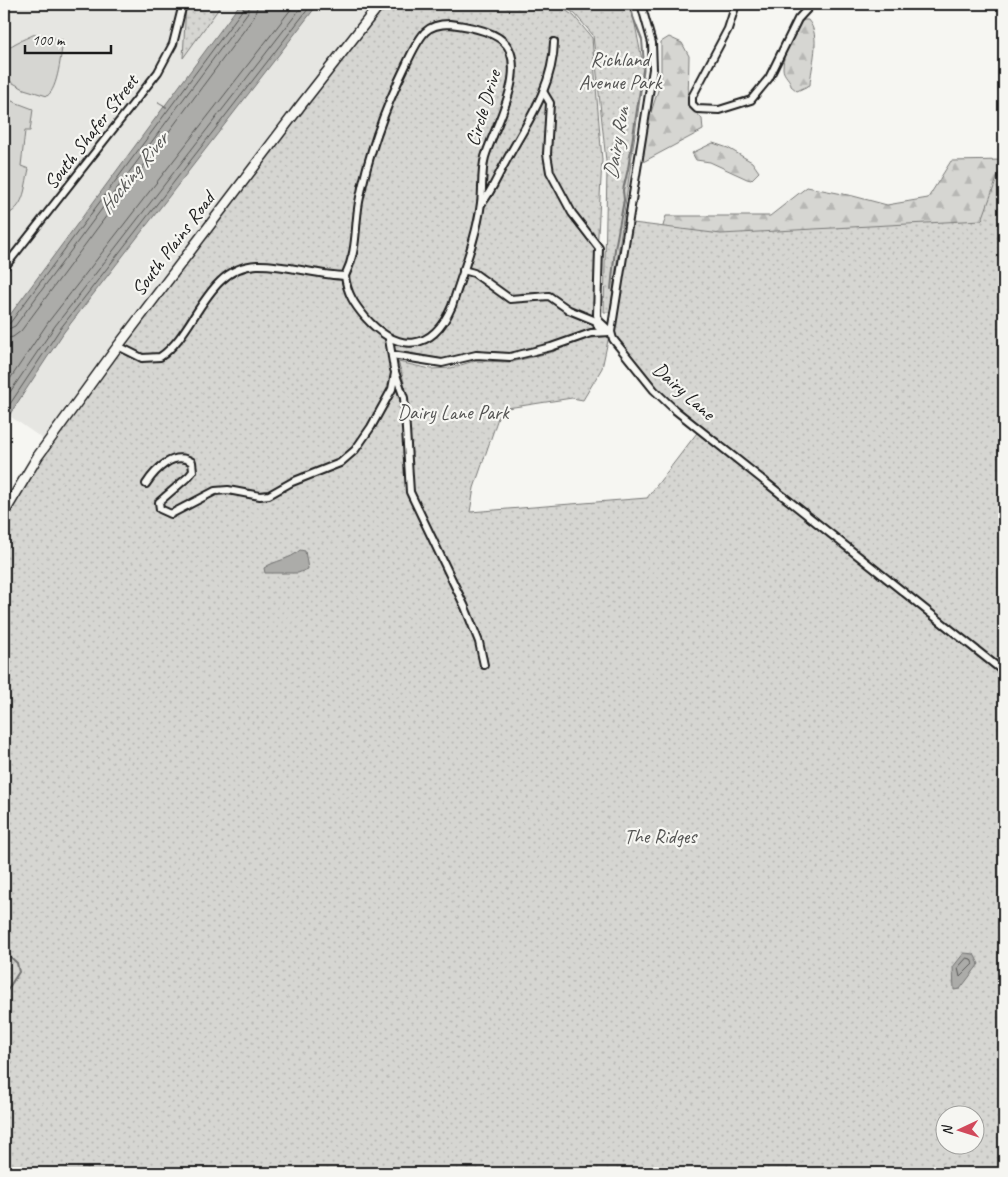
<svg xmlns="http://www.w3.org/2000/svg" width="1008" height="1177" viewBox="0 0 1008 1177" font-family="Caveat,sans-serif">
<defs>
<pattern id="forest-firs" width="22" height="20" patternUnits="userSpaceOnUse" patternTransform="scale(1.25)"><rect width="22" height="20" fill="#d6d6d2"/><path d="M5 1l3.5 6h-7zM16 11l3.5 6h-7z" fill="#b7b7b4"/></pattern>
<pattern id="park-dots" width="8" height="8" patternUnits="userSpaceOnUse" patternTransform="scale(1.25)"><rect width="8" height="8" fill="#d6d6d2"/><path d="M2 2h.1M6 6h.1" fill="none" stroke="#b7b7b4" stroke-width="1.8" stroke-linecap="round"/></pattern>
</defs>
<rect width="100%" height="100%" fill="#f6f6f2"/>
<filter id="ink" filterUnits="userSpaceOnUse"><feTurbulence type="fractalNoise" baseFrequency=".02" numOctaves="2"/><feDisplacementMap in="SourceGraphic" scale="10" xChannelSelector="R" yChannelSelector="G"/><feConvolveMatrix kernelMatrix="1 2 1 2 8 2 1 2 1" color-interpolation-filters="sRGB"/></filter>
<g filter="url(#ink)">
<path fill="#e6e6e2" d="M4,4H556L574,16L592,38L602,160L536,345L446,359L398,350L406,393L416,497L125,496L4,412Z"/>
<g fill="#d6d6d2" stroke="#797977">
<path d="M35,34L63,40C61,54 58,89 47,96L24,89L4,78C4,44 6,48 35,34Z"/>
<path d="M4,98L33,109L30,131H25L21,166L29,169C24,190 25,208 4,216Z"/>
</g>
<g fill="url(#forest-firs)" stroke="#797977">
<path d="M804,20H808C822,36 811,66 810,85L797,91L791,86C791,79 783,76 783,68C783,51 792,36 800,22Z"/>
<path d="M669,37L682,43L689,56L688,103L702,119L703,130L643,162L647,125L661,81V42Z"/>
<path d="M713,143L728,148L752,162L759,172L751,180L747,179L710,162L696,160L692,153Z"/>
<path d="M1004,160V283L670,247L663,226L666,216H770L807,187L853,196L887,205L928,198L951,161Z"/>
</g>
<g fill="url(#park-dots)" stroke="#797977" fill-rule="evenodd">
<path d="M186,4H222L183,58Z"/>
<path d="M380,4H556L574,16L592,38L602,160L593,328L551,343L509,353L476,351L442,359L394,350L393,364L400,382L408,482L418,504C402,458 416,408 398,362L431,369L451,368L474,361L512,362L552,352L586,339L609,336L602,368L583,400L572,398L501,409L474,488L470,512L647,498L700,429L656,392L611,332L633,223L721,234L982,220L1004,159V1173H4V513L17,488ZM946,1114H976V1144H946Z"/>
<path d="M560,4H631L644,70L610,312H604L607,171L593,35L575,14Z"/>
</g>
<g fill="#acaca9" stroke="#727271">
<path d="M240,4H318L64,332L4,423V323Z"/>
<path d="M300,550L305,551L308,569L298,573H265L264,568C275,560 290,560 300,550Z"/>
<path d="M964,953L974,954L979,964L960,989L954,990L953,967Z"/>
</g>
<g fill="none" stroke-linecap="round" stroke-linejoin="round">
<g stroke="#565654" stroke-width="1">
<path d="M4,325L10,323L243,9L244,4"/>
<path d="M4,331L15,326L248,12L250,4"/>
<path d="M4,339L13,337L21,331L254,17L258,4"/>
<path d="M4,388L49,321L295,4"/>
<path d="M4,401L55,326L304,4"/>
<path d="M4,413L60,329L312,4"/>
<path d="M967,958L971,959L973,964L960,977L958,968Z"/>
</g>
<g stroke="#727271" stroke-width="2">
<path d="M159,103L166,107"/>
<path d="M611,289L615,249L624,200L623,190L628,169L644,64L642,40L628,4"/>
<path d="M4,951L17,963L19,972L4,995"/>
</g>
<g stroke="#1c1c1c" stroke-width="10">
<g id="minor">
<path d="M641,4L652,43L653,69L611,332L613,339L654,390L675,410L1004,672"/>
<path d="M736,4L728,29L692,97V104L697,109L719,110L751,100L769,78L798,19L810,6"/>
<path d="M450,24C468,26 503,32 510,51C522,82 494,128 485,157C481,172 483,188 481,203C477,236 462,274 452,306C432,353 397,353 365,317C354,304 347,293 345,276C358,249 354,231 359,202C368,155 385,108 406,65C411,54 417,41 425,32C431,26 441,24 450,24Z"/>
<path d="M544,93L550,103L547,154L550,172L572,213L599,248L597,315L599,321L611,332"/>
<path d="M482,203C492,191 497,177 505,163C526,124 553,88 554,42"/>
<path d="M4,268L158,72L173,44L183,4"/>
<path d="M463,270L474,273L510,299L549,296L569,310L596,321L598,327L605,330"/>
<path d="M389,339L394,369L404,398L410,492L465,607L479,642L484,665"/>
<path d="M118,346L142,358L160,357C196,333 206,267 257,265C284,264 316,275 345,276"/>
<path d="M392,355L442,363L476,355L510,357L551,347L591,333L611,332"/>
<path d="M146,484C155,470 174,450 192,462L193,471L189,476L159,502L160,509L171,514L215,491L228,490L260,496L269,495L292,482L340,463L355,450L371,427L392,389L395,373"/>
</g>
</g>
<g stroke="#1c1c1c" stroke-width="12">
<path id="major" d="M4,513L38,456L118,346L301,105L380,4"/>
</g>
<use href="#minor" stroke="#f6f6f2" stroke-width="6"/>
<use href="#major" stroke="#f6f6f2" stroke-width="9"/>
</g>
</g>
<g text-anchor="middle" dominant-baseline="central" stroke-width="4.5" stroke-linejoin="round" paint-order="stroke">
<g font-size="20" fill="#545453" stroke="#f6f6f2">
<text x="620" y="59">Richland<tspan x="620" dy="23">Avenue Park</tspan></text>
<text x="453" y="412">Dairy Lane Park</text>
<text x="660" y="836">The Ridges</text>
</g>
<g font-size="20" fill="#1c1c1c" stroke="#f6f6f2">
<text transform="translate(483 108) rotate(-73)">Circle Drive</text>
<text transform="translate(91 132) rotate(-52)">South Shafer Street</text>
<text transform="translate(173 244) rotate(-53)">South Plains Road</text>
<text transform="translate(684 391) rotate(42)">Dairy Lane</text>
</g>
<g font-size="21" font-style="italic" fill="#565654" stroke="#f6f6f2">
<text transform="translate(616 143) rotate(-80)">Dairy Run</text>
<text transform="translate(133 173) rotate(-51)">Hocking River</text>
</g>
</g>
<rect width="1008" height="1177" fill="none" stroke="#f6f6f2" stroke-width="20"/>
<rect x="10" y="10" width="988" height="1157" fill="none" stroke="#1c1c1c" stroke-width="2" filter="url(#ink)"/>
<g transform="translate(960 1130) rotate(266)"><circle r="24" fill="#f6f6f2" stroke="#9f9f9c"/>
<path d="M0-4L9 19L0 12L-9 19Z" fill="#d1495b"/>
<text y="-8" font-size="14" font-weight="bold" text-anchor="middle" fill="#1c1c1c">N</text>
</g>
<path d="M25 45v8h86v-8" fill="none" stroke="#1c1c1c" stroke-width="2.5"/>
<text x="32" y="45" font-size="15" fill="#1c1c1c" stroke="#f6f6f2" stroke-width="4" paint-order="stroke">100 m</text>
</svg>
